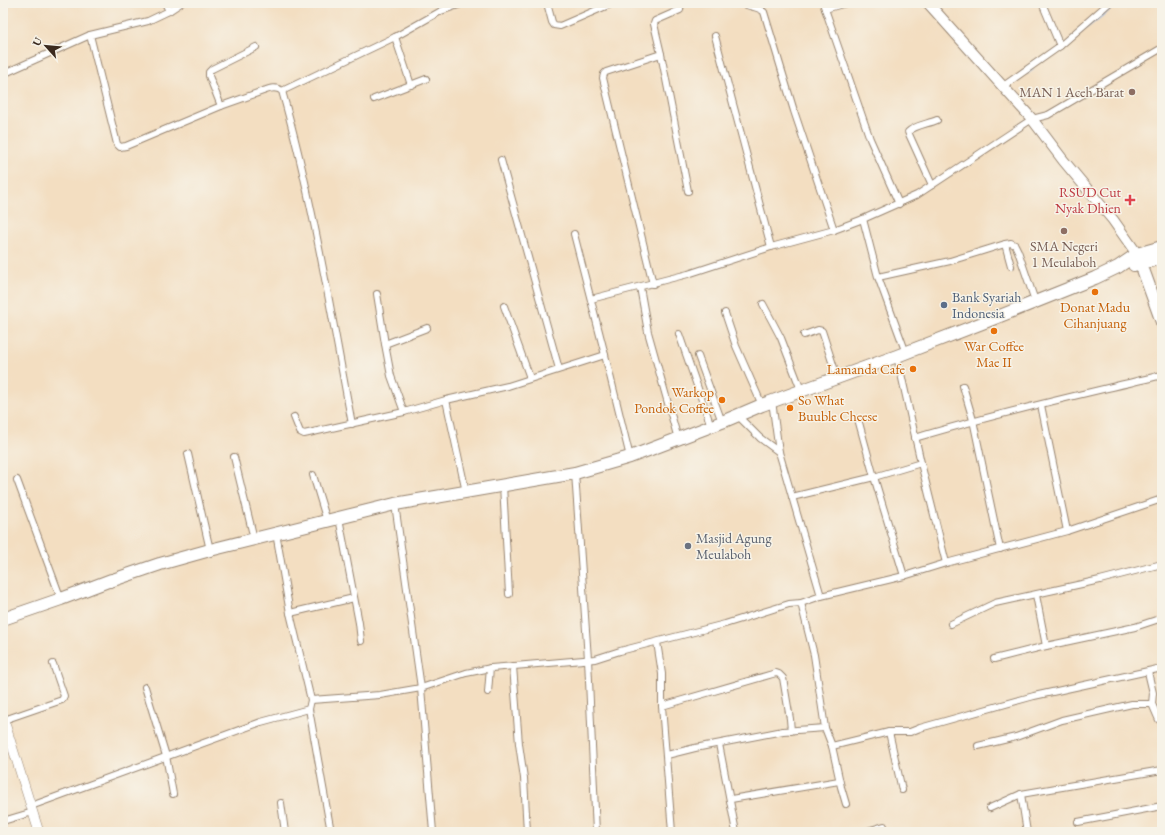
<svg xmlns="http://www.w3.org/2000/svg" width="1165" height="835" viewBox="0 0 1165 835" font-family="'EB Garamond',serif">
<rect width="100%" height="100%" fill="#f7f3e8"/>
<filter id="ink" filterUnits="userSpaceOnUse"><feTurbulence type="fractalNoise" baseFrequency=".025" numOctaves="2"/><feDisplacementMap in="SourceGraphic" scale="8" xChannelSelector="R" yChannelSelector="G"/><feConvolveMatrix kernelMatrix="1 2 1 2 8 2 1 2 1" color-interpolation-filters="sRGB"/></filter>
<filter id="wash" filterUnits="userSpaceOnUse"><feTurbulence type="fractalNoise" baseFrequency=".012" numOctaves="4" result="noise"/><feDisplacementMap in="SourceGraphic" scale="16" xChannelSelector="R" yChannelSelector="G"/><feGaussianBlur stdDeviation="0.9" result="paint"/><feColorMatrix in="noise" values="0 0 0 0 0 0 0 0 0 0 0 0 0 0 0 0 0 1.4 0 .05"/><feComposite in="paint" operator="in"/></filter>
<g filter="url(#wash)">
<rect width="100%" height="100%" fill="#f3dec1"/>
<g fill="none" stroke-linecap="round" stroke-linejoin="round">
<g stroke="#82b9f2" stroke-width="2">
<path d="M1080,32L1118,3"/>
<path d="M1027,73L1033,69"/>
</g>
</g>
</g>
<g filter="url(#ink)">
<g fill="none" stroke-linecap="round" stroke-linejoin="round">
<g stroke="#978470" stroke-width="8">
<g id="street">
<path d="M165,3L169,11"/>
<path d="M547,3L552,22L554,25L560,26L613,3"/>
<path d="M743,3C750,8 758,6 764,12L794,111L834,230"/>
<path d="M823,3L870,139L899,204"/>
<path d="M1042,3L1060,46"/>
<path d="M825,9L846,3"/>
<path d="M90,35L117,144L120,147L126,146L221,106L266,90C271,88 277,87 282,91C313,200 331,313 352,424"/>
<path d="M715,36L771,247"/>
<path d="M395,37L411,85"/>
<path d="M661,54L688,191"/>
<path d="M3,74L90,35L148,21L169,11L181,3"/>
<path d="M1002,87L1060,46L1109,3"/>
<path d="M282,91L395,37L441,11L464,3"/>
<path d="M374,99L426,79"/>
<path d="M221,106L209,76V72L212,69L256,47"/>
<path d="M501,160L559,369"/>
<path d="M932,185L908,132C915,125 928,124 937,120"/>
<path d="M863,219L878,277L906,353"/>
<path d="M574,234L605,355L630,457"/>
<path d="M1005,244L1011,266"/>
<path d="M878,277L950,261L1005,244L1011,243L1015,245L1018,251L1035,301"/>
<path d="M653,284L603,78L604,74L606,72L661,54L654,24L655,21L680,10L681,3"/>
<path d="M640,287L648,332L678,439"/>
<path d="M377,294L385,344L391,376L404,412"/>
<path d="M591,299L688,274L771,247L834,230L863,219L917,195L1032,119L1048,115L1162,48"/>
<path d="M763,304L781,338L801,390"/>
<path d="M504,306L530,378"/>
<path d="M725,313L736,346L762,405"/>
<path d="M679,334L711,426"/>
<path d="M804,335L818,330L822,331L837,377"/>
<path d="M385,344L427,328"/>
<path d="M698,356L722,422"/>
<path d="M897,356L921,463L946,563"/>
<path d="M963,386L973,420L1000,549"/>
<path d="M446,400L466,492"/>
<path d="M772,401L779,452L821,596"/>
<path d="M1041,405L1067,531"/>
<path d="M737,415L760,438L779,452"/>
<path d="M294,417L300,432L304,434L404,412L446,400L508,386L605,355"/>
<path d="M858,419L874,477L904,576"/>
<path d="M915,438C997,413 1080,395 1162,375"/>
<path d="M188,454L210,550"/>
<path d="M234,457L254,539"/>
<path d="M575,473L588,659L596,832"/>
<path d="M313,475L327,521"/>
<path d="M17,480L61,599"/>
<path d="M503,485L509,594"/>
<path d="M792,497L874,477L921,463"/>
<path d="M395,504L421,688L433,832"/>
<path d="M339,518L359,623L361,641"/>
<path d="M276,533L290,613L311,700L309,709L331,832"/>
<path d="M801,603L814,655L825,728L832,746L841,787L846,804"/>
<path d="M290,613L354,598"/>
<path d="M951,624L995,603L1100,580L1162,564"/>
<path d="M657,642L662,674V706L672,832"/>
<path d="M1046,646L1135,627L1162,618"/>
<path d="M994,659L1046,646L1036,595"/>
<path d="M513,666L519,744L524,778L527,832"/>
<path d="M1148,672L1153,693L1152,704L1159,720L1162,721"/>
<path d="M145,687L166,756L173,794"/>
<path d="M488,692L490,668"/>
<path d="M311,700L380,695L421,688L466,673L491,668L595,659L620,651L725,624L789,604L801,603L821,596L904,576L946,563L1067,531L1162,499"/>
<path d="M662,706L776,673L779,674L783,678L790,719L791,731"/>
<path d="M4,720L62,700L64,696L53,664"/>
<path d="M889,732L902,790"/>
<path d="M719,744L736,832"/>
<path d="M832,746L889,732H910L920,728L1034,696L1162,668"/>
<path d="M978,746L1016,737L1062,720L1132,704H1152"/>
<path d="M667,755L695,748L783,731L825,728"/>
<path d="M1021,794L1027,832"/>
<path d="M731,799L839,781"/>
<path d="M281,803L285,832"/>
<path d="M31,806L261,722L309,709"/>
<path d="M990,808L1021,794L1162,770"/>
<path d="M3,821L33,812"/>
<path d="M1078,822L1162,806"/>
<path d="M864,832L884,826"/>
</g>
</g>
<g stroke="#978470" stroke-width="10">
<path id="secondary" d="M3,717L39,832"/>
</g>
<g stroke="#978470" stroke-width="12">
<path id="primary" d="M928,3L1032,119L1063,160L1113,220L1137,254L1140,261"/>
</g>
<g stroke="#978470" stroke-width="14">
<g id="highway">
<path d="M1141,264L1162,322"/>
<path d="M1134,265L1162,258"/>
<path d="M3,619L61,599L111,580L110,581L160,564L210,550L395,504L575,473L630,457L722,422L762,405L897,356L990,320L1095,278L1118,267L1137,254L1162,247"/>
</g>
</g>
<use href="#street" stroke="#fff" stroke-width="6"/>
<use href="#secondary" stroke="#fff" stroke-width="9"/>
<use href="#primary" stroke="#fff" stroke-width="10"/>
<use href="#highway" stroke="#fff" stroke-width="12"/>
</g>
</g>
<g fill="#8d6e63" stroke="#f7f3e8" stroke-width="1.5">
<circle cx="1132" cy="92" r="4"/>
<circle cx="1064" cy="231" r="4"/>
</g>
<path fill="#e0444e" stroke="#f7f3e8" stroke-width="1.5" d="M1128 194h4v4h4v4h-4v4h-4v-4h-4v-4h4z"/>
<g fill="#e8710a" stroke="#f7f3e8" stroke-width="1.5">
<circle cx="1095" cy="292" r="4"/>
<circle cx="994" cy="331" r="4"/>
<circle cx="913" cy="369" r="4"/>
<circle cx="722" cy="400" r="4"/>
<circle cx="790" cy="408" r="4"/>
</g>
<circle fill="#5c6f8a" stroke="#f7f3e8" stroke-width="1.5" cx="944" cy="305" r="4"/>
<circle fill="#6b7280" stroke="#f7f3e8" stroke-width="1.5" cx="688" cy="546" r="4"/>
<g text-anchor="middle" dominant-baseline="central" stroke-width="3" stroke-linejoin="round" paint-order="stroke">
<g font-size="14" fill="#785e54" stroke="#f7f3e8" text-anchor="end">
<text x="1124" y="92">MAN 1 Aceh Barat</text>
<text x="1064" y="246" text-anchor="middle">SMA Negeri<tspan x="1064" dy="16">1 Meulaboh</tspan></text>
</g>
<g font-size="14" fill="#be3a42" stroke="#f7f3e8" text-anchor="end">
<text x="1121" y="192">RSUD Cut<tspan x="1121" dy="16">Nyak Dhien</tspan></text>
</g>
<g font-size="14" fill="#4e5e75" stroke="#f7f3e8" text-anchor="start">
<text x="952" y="297">Bank Syariah<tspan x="952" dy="16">Indonesia</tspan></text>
</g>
<g font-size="14" fill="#c56008" stroke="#f7f3e8">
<text x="1095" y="307">Donat Madu<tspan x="1095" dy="16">Cihanjuang</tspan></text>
<text x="994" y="346">War Coffee<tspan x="994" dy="16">Mae II</tspan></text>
<text x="905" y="369" text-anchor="end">Lamanda Cafe</text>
<text x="714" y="392" text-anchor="end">Warkop<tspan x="714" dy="16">Pondok Coffee</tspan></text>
<text x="798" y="400" text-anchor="start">So What<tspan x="798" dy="16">Buuble Cheese</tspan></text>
</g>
<g font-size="14" fill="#5b616d" stroke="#f7f3e8" text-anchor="start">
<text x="696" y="538">Masjid Agung<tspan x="696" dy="16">Meulaboh</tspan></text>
</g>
</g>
<rect width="1165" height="835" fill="none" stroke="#f7f3e8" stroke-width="16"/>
<g transform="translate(46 46) rotate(297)" stroke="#f7f3e8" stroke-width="3" paint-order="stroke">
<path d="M0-3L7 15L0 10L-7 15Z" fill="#3b2a1e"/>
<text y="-6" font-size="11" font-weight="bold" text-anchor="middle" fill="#3b2a1e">U</text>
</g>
</svg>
